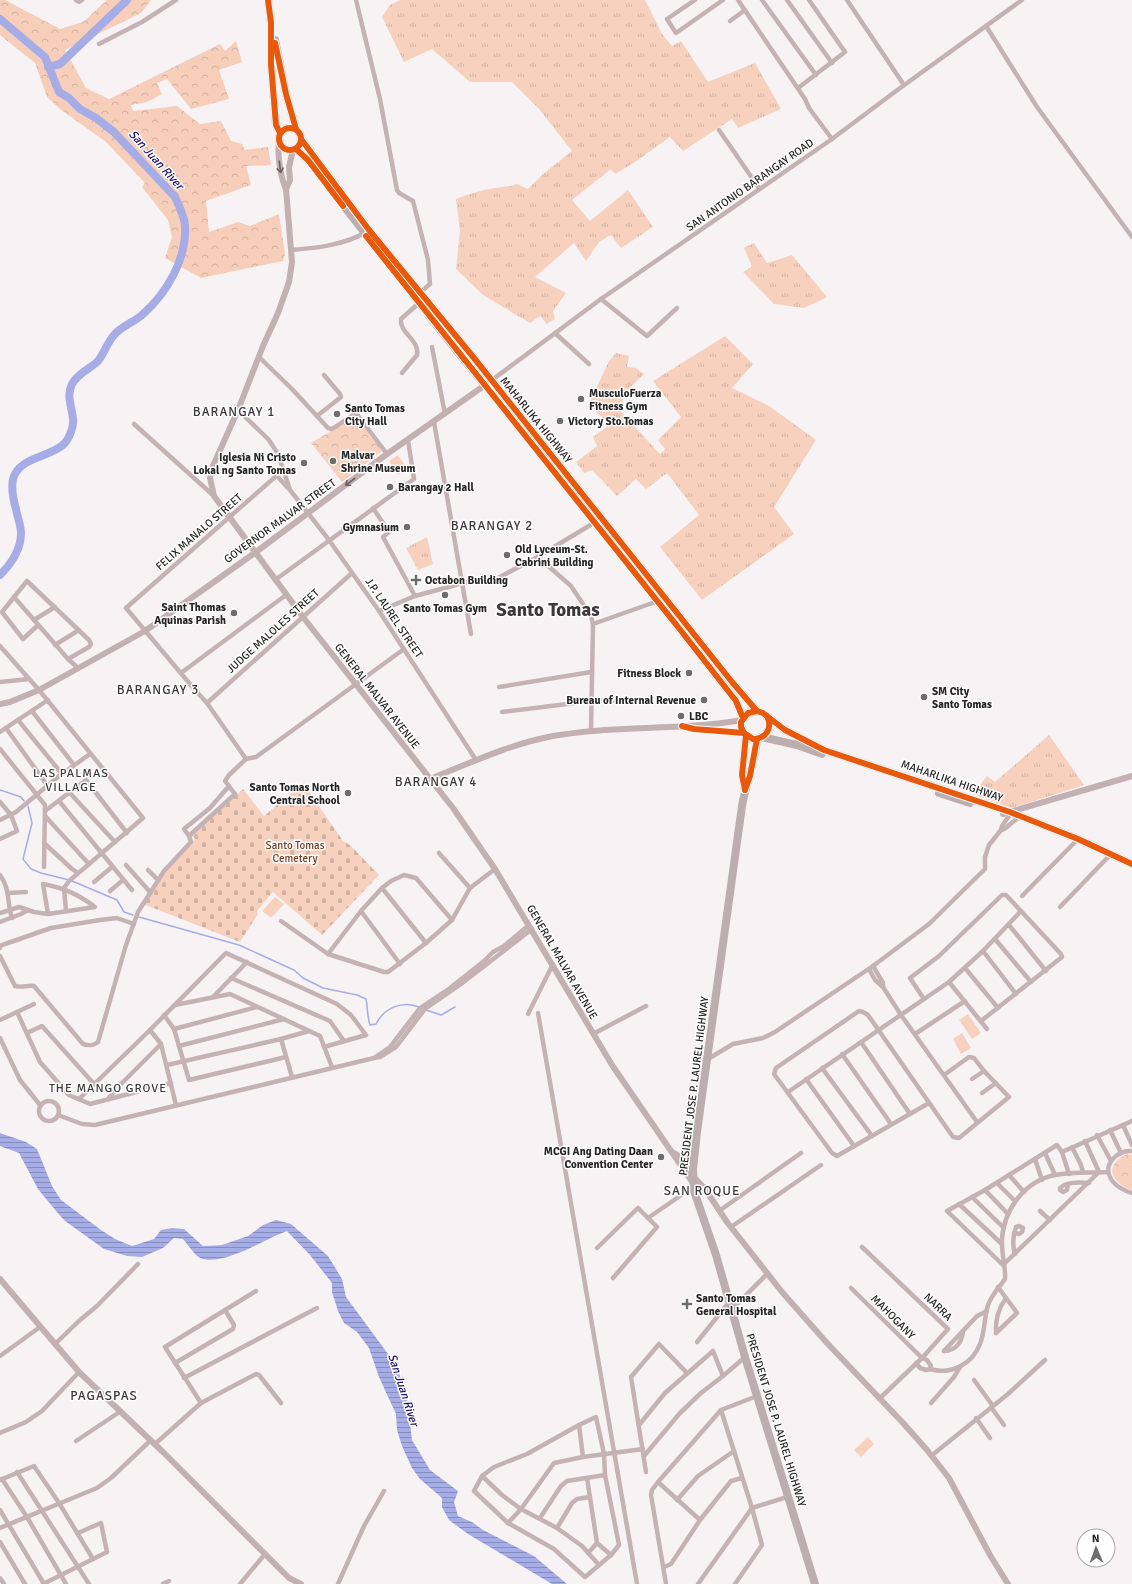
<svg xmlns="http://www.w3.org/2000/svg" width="1132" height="1584" viewBox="0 0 1132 1584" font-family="Signika,sans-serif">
<defs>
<pattern id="grass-tufts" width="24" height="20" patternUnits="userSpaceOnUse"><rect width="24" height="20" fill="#f7d1be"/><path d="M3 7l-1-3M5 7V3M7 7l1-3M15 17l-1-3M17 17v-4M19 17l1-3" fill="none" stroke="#d4b3a3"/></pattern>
<pattern id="forest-crowns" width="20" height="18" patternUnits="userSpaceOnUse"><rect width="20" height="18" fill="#f6ceba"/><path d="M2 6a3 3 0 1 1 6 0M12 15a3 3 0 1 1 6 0" fill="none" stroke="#d3b1a0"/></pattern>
<pattern id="cemetery-stones" width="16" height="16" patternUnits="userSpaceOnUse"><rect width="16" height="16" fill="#f7d1be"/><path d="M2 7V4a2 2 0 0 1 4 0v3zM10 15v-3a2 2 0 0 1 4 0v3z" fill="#d4b3a3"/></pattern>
<pattern id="park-crowns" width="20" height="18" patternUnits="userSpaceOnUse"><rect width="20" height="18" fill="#f7d1be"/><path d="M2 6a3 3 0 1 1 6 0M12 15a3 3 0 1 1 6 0" fill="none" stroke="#d4b3a3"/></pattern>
<pattern id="water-rules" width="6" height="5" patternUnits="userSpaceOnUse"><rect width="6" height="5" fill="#a6ade6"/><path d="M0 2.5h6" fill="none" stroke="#878dba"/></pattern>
</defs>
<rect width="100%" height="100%" fill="#f7f3f5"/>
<g fill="url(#grass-tufts)">
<path d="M400,0H645L662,34L672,46L681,41L708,82L755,63L781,109L738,128L732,119L683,151L670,137L635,162L615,174L611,169L572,200L590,221L628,190L653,227L621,248L611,235L599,242L586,261L574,243L535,277L566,293L553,311L555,319L547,324L540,316L530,323L483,295L456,269L460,231L456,199C468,194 482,190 495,188C504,187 509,187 517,184L528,189L543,174L572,151L539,109L512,82H470L432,49L404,62L382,17L390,5Z"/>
<path d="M754,243L767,263L792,255L827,297L804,308L774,304L743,272L752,266L744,248Z"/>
<path d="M725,336L753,364L732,388L769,406L816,440L774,507L794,534L702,600L660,547L699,515L667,473L646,489L636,479L617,496L592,470L584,473L576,462L597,446L593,437L609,425L589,404L609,361L616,353L629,356L627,367L636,368L644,374L623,394L622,413L660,454L665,449L658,440L681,417L653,381Z"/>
<path d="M427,537L433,564L418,570L406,548Z"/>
<path d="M1049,735L1084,785L1012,808L973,794L987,776L995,782Z"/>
</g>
<path fill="url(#forest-crowns)" d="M0,0H5L60,29L83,22L107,0H151L141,13L65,50L86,88L109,99L220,44L225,51L236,41L242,62L219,70L229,99L191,109L167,79L157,83L162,94L147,102L131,105L133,111L177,106L200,124L221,121L231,141L242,144L245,150L268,147L271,165L246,166L251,185L206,201L209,232L238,222L250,226L279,214L285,254L283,261L201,278L165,258L172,237L168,220L142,187L145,183L106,142L60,109L47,97L35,63L0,35Z"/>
<path fill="url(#cemetery-stones)" d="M303,783L343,841L350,845L379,875L322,935L273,892L257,911L258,914L240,942L143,904L158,880L195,839L190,833L213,816L243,789L264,816Z"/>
<g fill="url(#park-crowns)">
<path d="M356,416L382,451L342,482L311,443Z"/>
<path d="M1127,1154L1132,1155V1190C1111,1183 1103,1165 1127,1154Z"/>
</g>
<g fill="#f7d1be">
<path d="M398,455L407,468L398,475L389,461Z"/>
<path d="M275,897L284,904L271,918L262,911Z"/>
<path d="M968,1014L981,1033L972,1039L959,1020Z"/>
<path d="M962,1033L971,1048L961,1054L953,1039Z"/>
<path d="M868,1437L874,1444L861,1457L854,1450Z"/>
</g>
<path fill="url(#water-rules)" d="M0,1133L26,1142L37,1149L52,1186L61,1200L101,1230L115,1239L132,1246L154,1239L161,1230L172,1228L184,1229L203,1246L222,1245L248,1236L263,1225L276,1220L291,1224L328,1256L342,1279L346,1297L391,1358L399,1373L407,1398L412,1440L430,1470L458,1491L454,1502L458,1516L472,1522L483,1530L534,1556L567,1584H552L468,1534L449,1520L442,1507V1498L420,1479L412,1468L402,1446L397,1430L396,1414L379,1377L369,1348L357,1332L344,1323L338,1311L332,1292V1283L310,1255L287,1231C266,1238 217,1271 197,1256C192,1251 187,1244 183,1239L174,1238L163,1248L142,1257L127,1256L104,1249L65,1221L56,1211L38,1189L19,1153L0,1146Z"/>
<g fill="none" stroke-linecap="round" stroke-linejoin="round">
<g stroke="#a6ade6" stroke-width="1.5">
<path d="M0,790L21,797L24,801"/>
<path d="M28,806L32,823L23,859L31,869L41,873L69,880"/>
<path d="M72,881L117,900L124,912L133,915"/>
<path d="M139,917L239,945L294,970L303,978L323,988L357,995L366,999C368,1008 367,1016 370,1025L376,1024C384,1008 402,1000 419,1007"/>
<path d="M426,1010L441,1015L455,1007"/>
</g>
<g stroke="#a6ade6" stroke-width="8">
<path d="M0,19L45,57L59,92L69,98L80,109L96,118L114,132L175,197C179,206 184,215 185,225C187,259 167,293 142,315C134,322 122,326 115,334C107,342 104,355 97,362C88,370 78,373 72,384C66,396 72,407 73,419C74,427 69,439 64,444C49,458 19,457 13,479C11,490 13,499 16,509C17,516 21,525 21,533C21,549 11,564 0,575"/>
<path d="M48,67L60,64L127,0"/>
</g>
<g stroke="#c5b2b4" stroke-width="4.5">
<path d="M76,0L79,2L82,0"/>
<path d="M356,0L380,99L397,190L399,193L413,201L428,260L430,284L421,292"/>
<path d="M695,0L667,19L676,33L723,0"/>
<path d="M738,0L805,99L809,108L832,139"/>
<path d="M762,0L816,75"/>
<path d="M787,0L832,63"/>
<path d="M847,0L904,85"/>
<path d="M730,21L745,10"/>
<path d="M986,26L1037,107L1132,237"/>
<path d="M99,44L142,22L176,0"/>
<path d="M798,88L845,52L809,0"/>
<path d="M719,130L759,188"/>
<path d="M291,250C316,248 345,245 366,232"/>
<path d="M601,299L647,336L677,308"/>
<path d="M555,333L589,364"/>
<path d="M432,347L445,414"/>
<path d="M259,357L292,389L328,428L332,429L356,413L387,454"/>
<path d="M402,373L417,355C420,340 399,333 401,319L419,303"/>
<path d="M492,380L601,299L832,139L896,91L1022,0"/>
<path d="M238,410L269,440L278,454L290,490L329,540L379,611L476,760"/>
<path d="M317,416L341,397L340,394L324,375"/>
<path d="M434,422L471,634"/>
<path d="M134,424L214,496"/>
<path d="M283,470L126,608L195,690L207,703L246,759L256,757L404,649"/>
<path d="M277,476L288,488"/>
<path d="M373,508L389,532L383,537L415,596"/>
<path d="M538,557L571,586L591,616L593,624"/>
<path d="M275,580L414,479L408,440"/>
<path d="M14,597L68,659L78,668"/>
<path d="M379,611L415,596L452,586L462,583L494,580L534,559L597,521"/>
<path d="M34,620L55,607"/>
<path d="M38,625L23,639L2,612L27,581L89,640L91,644L89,647L68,659"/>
<path d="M55,645L79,630"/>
<path d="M0,646L39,690L143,818L69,881L64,888L66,911"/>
<path d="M181,673L286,595"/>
<path d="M0,682L29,679"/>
<path d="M499,687L591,672"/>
<path d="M207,703L352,573"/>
<path d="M32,711L74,765"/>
<path d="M502,712L592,701L649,699"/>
<path d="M18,720L62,774"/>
<path d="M6,728L47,785"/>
<path d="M591,731L593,624L658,601"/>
<path d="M0,732L48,700"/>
<path d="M0,749L45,805L44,867"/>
<path d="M69,792L115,842"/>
<path d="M59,801L132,890"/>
<path d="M0,802L11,815L17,831L0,839"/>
<path d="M45,811L86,780L127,833"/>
<path d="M46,817L89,864"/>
<path d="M0,820L16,812L59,776L90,754"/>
<path d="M1001,830C1007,829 1011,822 1017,819"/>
<path d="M189,836L184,829L210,808L229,786"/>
<path d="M44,843L72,869L78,873"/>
<path d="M439,853L470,888"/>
<path d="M126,865L150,892"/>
<path d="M148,870L158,880"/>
<path d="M0,875C10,888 7,903 12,918"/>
<path d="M94,882L112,867"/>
<path d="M43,884C64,888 78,894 95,907L48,914Z"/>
<path d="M382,888L426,943"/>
<path d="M110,891L123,880"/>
<path d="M8,893L26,892"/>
<path d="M1022,896L1078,839"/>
<path d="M1060,907L1112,853"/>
<path d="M361,911L400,964"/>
<path d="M0,913L19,907L34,912L48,914"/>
<path d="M281,921L328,954L384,972H388L426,943L452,920L470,888L495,869"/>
<path d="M0,922L21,914L28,910"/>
<path d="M529,925L504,946L493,952L484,961L450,988L420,1008L390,1047L374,1058L380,1057L396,1047L425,1009L461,984L532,929"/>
<path d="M1009,925L1046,971"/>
<path d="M995,939L1031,982"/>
<path d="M0,948V946L5,944L51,928L100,920L117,918L134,924"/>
<path d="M983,951L1016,994"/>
<path d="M328,954L361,911L382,888L391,881L404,875L416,878L452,920"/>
<path d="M0,956L15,986C22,988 27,985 34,986L83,1044C89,1046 93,1046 98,1042L126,945L138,912L164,871L191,842L189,836L235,794L225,781L229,775L246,759"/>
<path d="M873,966L883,983V987L901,1015L977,1122"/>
<path d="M965,968L998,1008"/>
<path d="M869,969L875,980L883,987"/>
<path d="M231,978L330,1021L344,1041"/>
<path d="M949,982L987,1029"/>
<path d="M213,997L247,962"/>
<path d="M924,999L910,978L939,956L1002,895H1006L1061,954L1062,957L981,1021"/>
<path d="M175,1005L230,994L320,1036L332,1067"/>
<path d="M17,1012L40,1062L69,1095L90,1104L171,1083"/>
<path d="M538,1013L637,1584"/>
<path d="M528,1014L553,964"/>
<path d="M164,1015L174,1029L189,1080L286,1057"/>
<path d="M0,1020L34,1004"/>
<path d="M174,1029L257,1007"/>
<path d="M150,1030L161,1044L176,1105"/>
<path d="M27,1033L42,1026L94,1084"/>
<path d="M593,1034L646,1006"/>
<path d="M915,1034L965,1001"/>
<path d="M0,1038L20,1080L40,1105"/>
<path d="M281,1039L309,1031"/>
<path d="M861,1042L910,1114"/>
<path d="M179,1046L284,1019"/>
<path d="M842,1054L891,1124"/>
<path d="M708,1059L733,1044L763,1038L775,1032L873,966L929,924L985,869V857L989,845L1001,830L1002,826L1009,816"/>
<path d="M167,1065L281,1039L292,1077"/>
<path d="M822,1068L872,1136"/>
<path d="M806,1079L854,1146"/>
<path d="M972,1079L984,1071"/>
<path d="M788,1092L949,982L983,951L1021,911"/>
<path d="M982,1093L996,1083"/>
<path d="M79,1099L150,1030L226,953L337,1004L351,1015L366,1035L324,1047"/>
<path d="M108,1099L117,1088L161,1044"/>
<circle cx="49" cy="1111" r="10"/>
<path d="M929,1103L837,1156L832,1153L774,1074L776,1068L859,1011L863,1012L868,1015L953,1137L959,1138L1009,1097L984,1071L974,1058L969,1057L944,1075"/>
<path d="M58,1115L82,1124L95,1125L374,1058"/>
<path d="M1123,1125L1132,1145"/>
<path d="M1110,1130L1121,1153"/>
<path d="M1097,1135L1111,1161"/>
<path d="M1072,1147L1081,1165L1083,1172"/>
<path d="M1132,1151C1117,1150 1102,1165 1111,1179C1115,1186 1125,1191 1132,1193"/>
<path d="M1062,1152L1132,1121"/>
<path d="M1045,1153L1055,1175"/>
<path d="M1035,1159L1042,1180"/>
<path d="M1069,1174L1062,1152L1057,1145L985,1190L947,1211L1003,1265L1099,1172L1085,1141"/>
<path d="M1009,1175L1024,1192"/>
<path d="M997,1183L1015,1201"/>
<path d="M1068,1184L1067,1190L1063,1192L1060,1190V1188C1067,1181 1080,1182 1089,1183"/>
<path d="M985,1190L1008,1214"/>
<path d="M972,1197L1004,1228"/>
<path d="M959,1204L1002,1244"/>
<path d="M719,1211L801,1153"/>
<path d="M1040,1211L1050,1220"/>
<path d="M648,1218L693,1187"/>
<path d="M731,1227L821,1165"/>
<path d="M1014,1233L1019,1234L1022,1232L1023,1228L1019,1226L1016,1227C1013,1236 1012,1245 1015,1254"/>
<path d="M862,1247L948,1329L922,1358L879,1399"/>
<path d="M597,1248L638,1208L657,1227L613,1278"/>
<path d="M851,1288L922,1358L927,1360L931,1366L930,1369L926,1370L920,1368L916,1363"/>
<path d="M732,1309L768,1273"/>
<path d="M996,1333L1017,1313L998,1287"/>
<path d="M996,1333C995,1319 998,1309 1006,1298"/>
<path d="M697,1342L730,1301"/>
<path d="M55,1344L80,1320L97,1306L138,1264"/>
<path d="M944,1351L977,1316L987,1311"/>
<path d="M944,1351C956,1351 962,1342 963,1331"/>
<path d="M0,1356L40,1327"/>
<path d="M175,1363L233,1329L234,1325L225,1310"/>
<path d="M930,1369C950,1375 972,1365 980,1344C985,1332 984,1318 988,1305C992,1294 999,1288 1005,1279C1006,1267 1001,1253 1002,1239C1004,1209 1025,1181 1055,1175C1073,1172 1090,1173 1108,1172"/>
<path d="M184,1378L317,1308"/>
<path d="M974,1380L993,1406"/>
<path d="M201,1403L256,1374L259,1375L281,1403"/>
<path d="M931,1403L954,1377L960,1367"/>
<path d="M991,1407L1004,1425"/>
<path d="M721,1410L752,1508L762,1545L735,1584"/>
<path d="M596,1417L604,1454L605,1475L619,1545L611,1555L585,1577L554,1549L508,1523L474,1491L482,1476L494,1467L527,1454L579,1425Z"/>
<path d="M976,1418L990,1438"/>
<path d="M579,1425L583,1457"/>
<path d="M639,1425L665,1393L713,1351L723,1376"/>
<path d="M0,1433L26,1422L42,1411L79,1372"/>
<path d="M76,1441L121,1411"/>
<path d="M155,1444L201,1403L165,1347L256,1291"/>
<path d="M644,1456L680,1413L701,1393L723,1376L745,1357"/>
<path d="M931,1456L1008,1394L1045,1360"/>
<path d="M17,1472L89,1584"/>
<path d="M646,1472L631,1377L659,1344L687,1373"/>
<path d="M482,1476L502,1495L521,1509L557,1528L582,1546L599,1565"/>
<path d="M587,1478L597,1543L611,1555"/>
<path d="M2,1479L27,1517L66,1584"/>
<path d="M0,1480L34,1466L59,1503L93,1559"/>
<path d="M658,1482L652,1490L651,1495L666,1584"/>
<path d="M677,1500L698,1476L734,1451"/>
<path d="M0,1510L44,1584"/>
<path d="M540,1518L561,1486L567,1481L605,1475"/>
<path d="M700,1520L658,1482L721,1410L757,1396"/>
<path d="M508,1523L521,1509L554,1463L583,1457L643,1449"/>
<path d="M0,1528L97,1488L111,1478L151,1440"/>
<path d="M557,1528L572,1503L577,1499L590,1497"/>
<path d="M0,1542L25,1584"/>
<path d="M588,1553L597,1543"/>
<path d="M664,1567L671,1564L700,1520L731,1481L742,1478"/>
<path d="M0,1578L4,1584"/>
<path d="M43,1584L107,1552L101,1523L78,1533"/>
<path d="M163,1584L169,1581"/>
<path d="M240,1584L265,1554"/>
<path d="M338,1584L364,1526L384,1491"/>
<path d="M698,1584L752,1508L787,1497"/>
</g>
<g stroke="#c2b0b2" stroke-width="6">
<path d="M279,144C277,154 281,179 286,189L292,262L289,282L278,313L263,346L238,410L212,468L210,478L214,496L303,617L453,808L495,869L612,1065L693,1183"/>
<path d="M286,189L290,180L289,167L293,150"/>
<path d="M0,704L10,702L39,690L145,631L256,552L387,454L488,383"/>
<path d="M686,727L744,733"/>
<path d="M430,779C470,763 510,744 553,736C615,725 680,731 742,720"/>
<path d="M1003,814L1132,776"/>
<path d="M674,1153L682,1158L694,1162"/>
<path d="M693,1176L705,1189L727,1222L782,1292L827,1343L904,1424L927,1450L949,1478L990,1555L1008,1584"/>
<path d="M0,1279L79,1372L164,1453L289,1578L301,1584"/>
</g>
<g stroke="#bcaeb0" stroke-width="8">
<path d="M268,0L271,23V64L276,125L280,133"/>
<path d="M275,40L286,94L296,129"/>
<circle cx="290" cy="139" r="11"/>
<path d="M301,139L369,230L474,358L732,682L757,711"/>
<path d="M296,149L308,160L449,341L573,494L682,632L736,701L743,718"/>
<path d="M767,716C773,728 766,739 753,739L744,733L741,727V722L748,713L757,711L763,713L785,730L824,750L1010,812L1078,839L1132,864"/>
<path d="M761,737L797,745L822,754"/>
<path d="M757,739C755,762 746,783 742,806L697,1132L693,1169L694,1191L716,1255L745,1357L815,1584"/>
<path d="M745,790L742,775L746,735"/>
<path d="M939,793L970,803"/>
</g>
<g stroke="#fff" stroke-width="8">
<g id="cycleway">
<path d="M268,0L271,23V64L276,125L280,133"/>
<path d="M275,43L286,94L296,129"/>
<circle cx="290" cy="139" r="11"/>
<path d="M301,139L369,230L474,358L732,682L757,711"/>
<path d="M296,149L308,160L343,206"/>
<path d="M366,236L682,632L736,701L743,718"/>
<path d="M767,716C773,728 766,739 753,739L744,733L741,727V722L748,713L757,711L763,713L785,730L824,750L1010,812L1078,839L1132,864"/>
<path d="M682,726L694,729L744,733"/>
<path d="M745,790L742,775L746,735"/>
<path d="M745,790L750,776L757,739"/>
</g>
</g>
<use href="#cycleway" stroke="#e8590c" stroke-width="6"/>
</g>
<defs><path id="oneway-shaft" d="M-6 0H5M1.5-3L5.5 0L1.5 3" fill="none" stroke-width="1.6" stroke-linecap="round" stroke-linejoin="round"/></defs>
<g stroke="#6c6364">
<use href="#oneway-shaft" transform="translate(280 167) rotate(83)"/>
<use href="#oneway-shaft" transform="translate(350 482) rotate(143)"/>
</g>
<g fill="#6f6c6e" stroke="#fff" stroke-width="1.5">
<circle cx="581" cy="399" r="4"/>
<circle cx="337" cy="414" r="4"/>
<circle cx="560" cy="421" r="4"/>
<circle cx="333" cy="461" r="4"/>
<circle cx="304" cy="463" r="4"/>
<circle cx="390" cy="487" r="4"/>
<circle cx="407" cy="527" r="4"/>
<circle cx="507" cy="555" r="4"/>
<path d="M414 574h4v4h4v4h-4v4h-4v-4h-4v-4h4z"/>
<circle cx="445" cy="595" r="4"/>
<circle cx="234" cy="613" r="4"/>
<circle cx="689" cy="673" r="4"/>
<circle cx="924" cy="697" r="4"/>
<circle cx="704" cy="700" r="4"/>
<circle cx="681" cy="716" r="4"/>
<circle cx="348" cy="793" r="4"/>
<circle cx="661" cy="1157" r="4"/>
<path d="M685 1298h4v4h4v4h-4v4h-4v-4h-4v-4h4z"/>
</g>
<g text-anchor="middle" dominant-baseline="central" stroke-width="3" stroke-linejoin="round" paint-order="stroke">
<g font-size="11" fill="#262425" stroke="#fff">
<text transform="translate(750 185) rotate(-35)">SAN ANTONIO BARANGAY ROAD</text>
<text transform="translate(536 420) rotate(51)">MAHARLIKA HIGHWAY</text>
<text transform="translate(280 521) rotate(-36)">GOVERNOR MALVAR STREET</text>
<text transform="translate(199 532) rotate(-41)">FELIX MANALO STREET</text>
<text transform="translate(394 618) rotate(56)">J.P. LAUREL STREET</text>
<text transform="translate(273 631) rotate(-42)">JUDGE MALOLES STREET</text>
<text transform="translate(377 696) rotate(52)">GENERAL MALVAR AVENUE</text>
<text transform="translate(952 781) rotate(19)">MAHARLIKA HIGHWAY</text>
<text transform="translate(562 962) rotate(60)">GENERAL MALVAR AVENUE</text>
<text transform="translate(694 1086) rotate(-83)">PRESIDENT JOSE P. LAUREL HIGHWAY</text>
<text transform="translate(938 1307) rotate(44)">NARRA</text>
<text transform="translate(893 1317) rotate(45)">MAHOGANY</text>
<text transform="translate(776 1420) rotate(73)">PRESIDENT JOSE P. LAUREL HIGHWAY</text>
</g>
<g font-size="11" font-weight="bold" fill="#262425" stroke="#fff" text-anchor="start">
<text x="589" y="393">MusculoFuerza<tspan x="589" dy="13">Fitness Gym</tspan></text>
<text x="345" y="408">Santo Tomas<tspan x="345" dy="13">City Hall</tspan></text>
<text x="568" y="421">Victory Sto.Tomas</text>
<text x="341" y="455">Malvar<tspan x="341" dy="13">Shrine Museum</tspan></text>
<text x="296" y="457" text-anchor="end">Iglesia Ni Cristo<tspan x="296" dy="13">Lokal ng Santo Tomas</tspan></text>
<text x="398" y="487">Barangay 2 Hall</text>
<text x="399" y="527" text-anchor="end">Gymnasium</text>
<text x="515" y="549">Old Lyceum-St.<tspan x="515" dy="13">Cabrini Building</tspan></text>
<text x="425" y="580">Octabon Building</text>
<text x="226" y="607" text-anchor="end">Saint Thomas<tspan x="226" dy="13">Aquinas Parish</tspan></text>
<text x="445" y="608" text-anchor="middle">Santo Tomas Gym</text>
<text x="681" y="673" text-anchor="end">Fitness Block</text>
<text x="932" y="691">SM City<tspan x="932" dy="13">Santo Tomas</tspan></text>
<text x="696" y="700" text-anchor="end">Bureau of Internal Revenue</text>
<text x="689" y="716">LBC</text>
<text x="340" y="787" text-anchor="end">Santo Tomas North<tspan x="340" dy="13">Central School</tspan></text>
<text x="653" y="1151" text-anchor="end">MCGI Ang Dating Daan<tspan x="653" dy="13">Convention Center</tspan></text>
<text x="696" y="1298">Santo Tomas<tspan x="696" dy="13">General Hospital</tspan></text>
</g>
<g font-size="11" fill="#733c1a" stroke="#fff">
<text x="295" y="845">Santo Tomas<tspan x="295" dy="13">Cemetery</tspan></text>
</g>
<g font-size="12" font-style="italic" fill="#1e1271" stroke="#fff">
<text transform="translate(156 160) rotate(48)">San Juan River</text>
<text transform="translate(403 1390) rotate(72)">San Juan River</text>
</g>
<g font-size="12" letter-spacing="1" fill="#3e383c" stroke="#fff">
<text x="71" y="773">LAS PALMAS<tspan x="71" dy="14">VILLAGE</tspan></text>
<text x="108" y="1088">THE MANGO GROVE</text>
</g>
<g font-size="13" letter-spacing="1" fill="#3e383c" stroke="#fff">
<text x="234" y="412">BARANGAY 1</text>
<text x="492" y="526">BARANGAY 2</text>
<text x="158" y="690">BARANGAY 3</text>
<text x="436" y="782">BARANGAY 4</text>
<text x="702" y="1191">SAN ROQUE</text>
<text x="104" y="1396">PAGASPAS</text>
</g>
<g font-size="19" font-weight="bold" fill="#3e383c" stroke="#fff">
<text x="548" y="610">Santo Tomas</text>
</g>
</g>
<g transform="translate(1096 1548) rotate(358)"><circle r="19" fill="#ffffff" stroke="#a8a7a8"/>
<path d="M0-3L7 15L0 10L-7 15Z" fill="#6f6c6e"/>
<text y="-6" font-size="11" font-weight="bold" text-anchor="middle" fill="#262425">N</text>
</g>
</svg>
